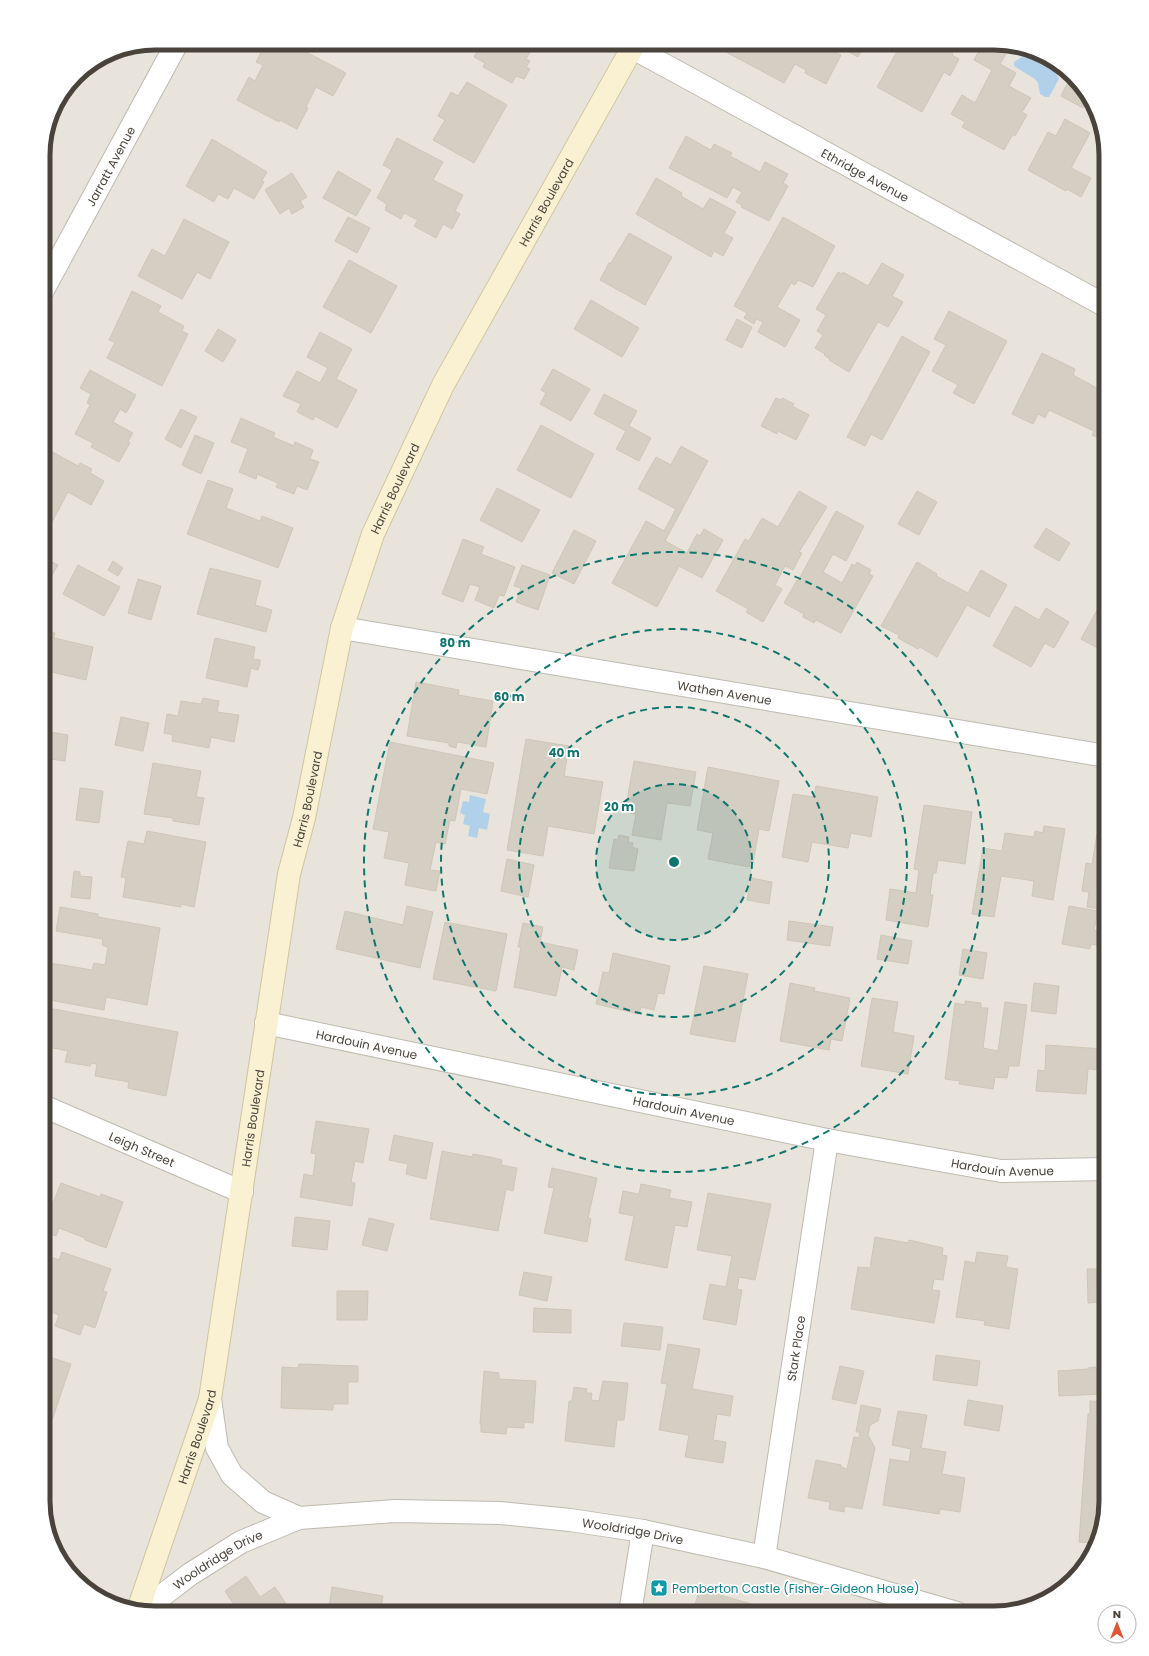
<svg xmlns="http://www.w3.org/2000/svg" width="1149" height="1656" viewBox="0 0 1149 1656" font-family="Poppins,sans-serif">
<rect width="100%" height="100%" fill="#f5f2ed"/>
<path fill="#e8e4db" d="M155,43H1001L1050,58L1091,99L1106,155V1501L1091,1557L1050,1598L994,1613H148L93,1594L58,1557L43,1501V148L52,112L76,76L112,51Z"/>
<g fill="#b1d1ea">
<path d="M1023,56C1031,56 1058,71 1059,79L1049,97H1045L1040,94L1038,83L1035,79L1014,66V62Z"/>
<path d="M470,795L486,799L483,812L490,814L487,830L479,828L477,838L468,836L470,826L463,824L465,815L460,813L463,801L469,802Z"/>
</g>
<g fill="#d5cec3" stroke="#cfc6b7">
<path d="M266,43H289L346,73L333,96L316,87L306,107L308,108L297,129L280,120L279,122L237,100L249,77L255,81L263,65L256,62Z"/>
<path d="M467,43H531L534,45L526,59L530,61L526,67L530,69L524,79L516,76L512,83L483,67L485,63L474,57L477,51L466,45Z"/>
<path d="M732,43H818L841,55L826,84L805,73L806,70L795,64L784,83L726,52Z"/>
<path d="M835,43H866L858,57L835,44Z"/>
<path d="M890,43H958L952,55L959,59L950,76L944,72L922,112L877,87L899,48Z"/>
<path d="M983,43H991L1007,52L1000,64L1016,73L1009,86L1031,98L1022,112L1027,115L1015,136L1013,134L1004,150L962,127L965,122L951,114L962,95L975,103L992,70L974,60Z"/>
<path d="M1070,78L1089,97L1083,108L1061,96Z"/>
<path d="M467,82L507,105L474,163L433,140L445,120L438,116L451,92L458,96Z"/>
<path d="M1065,119L1090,133L1071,168L1091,178L1081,197L1067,189L1066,191L1028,170L1048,132L1056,136Z"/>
<path d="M686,136L711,150L714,144L732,153L730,156L760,172L765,162L788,174L783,183L788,186L769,221L741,207L742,205L736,202L742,192L733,187L727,198L669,168Z"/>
<path d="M397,138L443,162L433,180L463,195L455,211L460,214L452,229L443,224L436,238L414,226L418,220L404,213L401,219L385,210L387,204L377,198L392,170L383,165Z"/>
<path d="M212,139L267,172L262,180L264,182L254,199L234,188L228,199L218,194L214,202L186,186Z"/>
<path d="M338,171L371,190L356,216L323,198Z"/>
<path d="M292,173L307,197L300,201L304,207L292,214L289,208L280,214L265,190Z"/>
<path d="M656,178L682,193L681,196L703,209L710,198L736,212L724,233L733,238L723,256L714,251L711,257L636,214Z"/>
<path d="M348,217L370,228L357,253L335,241Z"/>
<path d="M783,217L835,246L813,287L798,280L795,285L791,283L777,307L800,320L785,347L758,332L763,322L756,319L754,324L744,318L747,313L734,306Z"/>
<path d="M184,219L229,242L210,279L197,272L182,299L138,276L152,249L165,256Z"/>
<path d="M629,233L672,257L645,305L600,280L609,263H611Z"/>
<path d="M349,260L397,286L371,333L323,307Z"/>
<path d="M882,263L904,275L892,296L903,302L888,327L878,322L849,372L829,360L830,359L824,355L825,354L815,348L823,335L817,331L826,315L816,309L838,272L842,274L843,272L868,286Z"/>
<path d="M132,291L161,306L158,312L184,326L182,331L188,334L162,386L107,358L115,342L109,340Z"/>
<path d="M591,300L639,328L622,357L574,329Z"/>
<path d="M949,311L1007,341L974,404L953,393L958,385L932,371L946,345L934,339Z"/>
<path d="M737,319L752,327L742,348L726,340Z"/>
<path d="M218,329L236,340L223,362L205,351Z"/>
<path d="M320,332L352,349L336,379L357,390L337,428L315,416L313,420L297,412L301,404L283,396L297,371L320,383L328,368L307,357Z"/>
<path d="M902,336L930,352L882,440L871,434L865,446L847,437Z"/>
<path d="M1042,353L1075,369L1073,375L1106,393V442L1092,435L1094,431L1049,410L1045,418L1038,414L1033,424L1012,414Z"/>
<path d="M553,369L590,389L571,421L540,404L546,393L541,390Z"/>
<path d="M90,370L136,395L126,413L120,409L113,422L133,433L128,441L130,443L119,462L91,447L93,443L75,434L90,405L87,403L91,394L80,388Z"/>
<path d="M604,394L637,411L629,426L651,438L639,461L616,449L626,431L594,414Z"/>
<path d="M776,398L781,400L782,398L794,404L792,406L809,415L796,440L778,431L777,434L761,426Z"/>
<path d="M181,409L197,417L181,448L165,439Z"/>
<path d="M241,418L275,433L273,437L294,446L295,442L313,450L310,459L319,462L307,490L297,486L294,494L276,487L278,483L257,474L256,479L239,472L248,449L231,442Z"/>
<path d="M541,425L594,454L571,498L517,470Z"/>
<path d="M195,435L214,443L201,474L182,465Z"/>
<path d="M681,446L708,461L665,541L687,553L697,534L700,536L704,529L723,540L702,578L679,566L657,607L612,583L646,521L664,531L676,509L638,489L656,457L671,465Z"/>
<path d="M49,450L78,466L80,463L92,469L90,473L104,481L91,505L68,492L50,526L43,522V460Z"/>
<path d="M208,480L233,489L226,508L260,521L262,516L293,528L278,568L187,534Z"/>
<path d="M497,488L540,510L522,542L480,520Z"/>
<path d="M799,491L827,507L799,552L802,553L793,570L785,566L775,585L782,589L763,622L746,612L748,609L716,591L745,539L749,541L762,518L778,527Z"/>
<path d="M917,491L937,502L919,535L898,524Z"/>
<path d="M836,511L864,526L846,561L833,554L823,572L842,583L852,564L855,566L857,562L871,570L869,574L873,576L841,633L816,620L814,623L803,617L804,614L784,603L797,580L798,581Z"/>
<path d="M1046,528L1070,543L1059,561L1034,547Z"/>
<path d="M574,530L596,541L574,584L552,573Z"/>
<path d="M463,539L484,547L481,554L515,567L504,596L499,595L494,608L475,600L480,587L470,584L463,602L442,594Z"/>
<path d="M43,557L58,565L48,582L43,579Z"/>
<path d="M113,561L123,568L118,576L108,570Z"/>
<path d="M917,562L937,574L936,576L968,593L981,570L1007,585L989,617L967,605L937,657L920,647L918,649L898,638L899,635L881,626Z"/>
<path d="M78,565L120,587L104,616L63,594Z"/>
<path d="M522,565L550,575L538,610L516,602L521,588L514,586Z"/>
<path d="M210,568L261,581L255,605L272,610L266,632L197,614Z"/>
<path d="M138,579L161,586L151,620L128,613Z"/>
<path d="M1015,606L1039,620L1046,608L1069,622L1054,648L1045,643L1031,667L993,646Z"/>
<path d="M1106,608V660L1102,658L1105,652L1081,639L1097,610L1103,613Z"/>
<path d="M43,631L55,633L54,638L93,647L86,680L43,670Z"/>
<path d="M215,638L255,647L253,659L260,660V664L258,670L251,668L247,687L206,678Z"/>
<path d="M416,682L459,690L458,695L493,701L486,747L457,742L456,748L449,746V743L407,736Z"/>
<path d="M203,698L219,701L217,712L239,715L234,742L211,737L209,748L172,741L173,735L164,733L167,714L178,716L181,701L201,704Z"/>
<path d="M121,717L149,723L143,751L115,745Z"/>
<path d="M43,731L68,735L65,761L43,758Z"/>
<path d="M526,739L569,746L564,776L603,782L594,834L548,826L543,856L507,850Z"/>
<path d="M390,742L494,763L487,794L461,789L455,821L450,820L445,844L436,842L430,870L440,871L436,891L405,885L409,863L384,858L389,832L373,829Z"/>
<path d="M634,761L696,772L690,806L667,803L661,840L632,835L636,814L625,812Z"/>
<path d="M153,763L201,771L196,797L204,798L199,825L173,821V818L144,814Z"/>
<path d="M708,767L779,781L769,831L759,829L753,863L750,862L749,867L708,859L713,833L697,830Z"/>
<path d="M816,786L878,797L871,837L851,833L848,848L812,842L808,862L782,857L793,794L814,797Z"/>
<path d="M80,788L103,791L99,823L76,820Z"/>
<path d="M924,805L972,812L965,864L938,860L936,873H933L930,895H933L928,927L886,920L890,889L916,893L919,870L914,869Z"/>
<path d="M1044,826L1065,829L1053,900L1032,896L1034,881L1001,876L994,917L972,914L983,848L1002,851L1005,833L1034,837L1035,831L1043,833Z"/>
<path d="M147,831L206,842L194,907L181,904V907L123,897L126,878L121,877L128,841L144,844Z"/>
<path d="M1097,834L1106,835V910L1087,907L1089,892L1082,891L1086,863L1092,864Z"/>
<path d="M619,835L629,837L628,842L633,843L632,847L638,849L634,871L609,868L614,839L618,840Z"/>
<path d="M507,859L534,865L528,897L501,891Z"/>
<path d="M74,871L80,872V876L92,877L90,899L71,897Z"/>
<path d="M751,878L772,882L769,904L747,900Z"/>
<path d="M43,882L51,884L43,921Z"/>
<path d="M407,906L433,912L420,968L336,949L345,911L403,925Z"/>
<path d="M1069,906L1098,911L1094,930L1106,932V947L1091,944L1090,949L1062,944Z"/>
<path d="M60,907L98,914V917L160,928L147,1005L106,997L104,1010L44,999L50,963L92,970L94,963L105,965L108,947L102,945L103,939L56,931Z"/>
<path d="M789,921L833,927L830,946L787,940Z"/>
<path d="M445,922L507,934L496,991L433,979Z"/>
<path d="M523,923L543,927L540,942L578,950L574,970L562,967L556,996L514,987L521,947H518Z"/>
<path d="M881,935L912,941L908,964L877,959Z"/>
<path d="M963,949L987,953L983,979L959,975Z"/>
<path d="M613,953L670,966L664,994L658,993L654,1010L641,1007L639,1014L596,1004L603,972L609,973Z"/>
<path d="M704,966L748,974L735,1042L690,1034Z"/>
<path d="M790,983L815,988L814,991L850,998L842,1041L831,1039L829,1050L780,1041Z"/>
<path d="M1034,983L1059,986L1056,1014L1031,1011Z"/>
<path d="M872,998L898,1002L893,1032L914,1036L908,1074L861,1066Z"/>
<path d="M965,1001L981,1003V1008H988L983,1048L998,1051L1005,1002L1027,1005L1019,1066H1009L1007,1078L995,1077L993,1089L959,1084L960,1081L945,1079L955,1003L965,1005Z"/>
<path d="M43,1007L178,1032L166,1096L128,1088L129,1082L95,1076L97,1064L91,1063L90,1066L65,1062L68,1051L43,1046Z"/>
<path d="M1046,1045L1103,1049L1102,1070L1088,1069L1086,1094L1036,1091L1038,1070L1045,1071Z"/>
<path d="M316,1121L369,1129L363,1163L355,1161L351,1182L355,1183L352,1206L300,1197L304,1174L313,1176L316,1154L311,1153Z"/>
<path d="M394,1135L433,1143L426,1179L406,1174L408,1164L389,1160Z"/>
<path d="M442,1151L472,1157L473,1154L490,1157L502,1160L501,1165L517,1168L513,1191L506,1189L498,1231L430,1219Z"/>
<path d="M552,1168L597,1178L588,1218L591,1219L587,1242L544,1233L554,1188L548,1187Z"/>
<path d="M61,1183L100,1197L101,1194L123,1202L106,1248L85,1240V1238L59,1228L56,1236L43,1231V1200L53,1203Z"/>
<path d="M641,1184L671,1190L669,1198L692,1202L687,1227L675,1225L667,1268L625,1260L634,1216L619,1213L623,1191L639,1194Z"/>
<path d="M708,1193L771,1204L755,1280L739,1277L737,1289L742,1290L736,1325L703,1319L710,1284L726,1287L732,1256L697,1250Z"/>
<path d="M295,1217L330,1221L327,1250L292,1246Z"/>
<path d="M369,1218L394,1224L387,1251L362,1245Z"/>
<path d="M875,1237L908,1243L909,1240L943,1248L942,1255L947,1256L943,1280L934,1279L932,1290L940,1291L934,1323L851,1309L858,1267L870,1268Z"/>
<path d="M62,1252L111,1269L103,1291L107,1292L95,1328L84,1324L80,1335L55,1326L59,1315L43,1309L52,1285L43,1282V1254L59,1260Z"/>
<path d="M977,1252L1008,1256L1006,1267L1018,1269L1009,1329L984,1325L985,1321L956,1317L965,1261L975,1263Z"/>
<path d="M1087,1269H1106V1330L1104,1302L1088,1303Z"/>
<path d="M524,1272L552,1277L547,1301L519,1295Z"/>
<path d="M337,1291H368L367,1320H337Z"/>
<path d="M534,1308L571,1310V1333L533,1332Z"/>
<path d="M624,1323L663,1327L660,1350L621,1346Z"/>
<path d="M668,1344L700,1349L692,1389L733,1396L730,1416L717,1414L713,1440L726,1442L723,1463L685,1457L689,1435L659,1430L667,1384L661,1383Z"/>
<path d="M43,1355L71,1364L48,1432L43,1430Z"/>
<path d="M936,1355L980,1361L977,1386L933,1380Z"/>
<path d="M299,1364L358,1366V1382H348V1404H333V1410L281,1408L282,1367L298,1368Z"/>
<path d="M840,1366L864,1371L856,1404L832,1399Z"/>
<path d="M1096,1367V1369H1101L1102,1394L1059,1396L1058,1371L1088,1369V1368Z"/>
<path d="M484,1371L499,1373V1379L536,1381L533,1423L524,1422V1428L507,1427L506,1434L481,1432V1424H480Z"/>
<path d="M603,1381L628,1383L624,1420H617L614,1447L565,1441L569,1401H572L574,1387L587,1389L586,1393H592L591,1400L599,1401Z"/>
<path d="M968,1400L1003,1406L999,1431L964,1425Z"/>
<path d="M1090,1401L1106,1402V1501L1095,1543L1079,1542L1088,1414H1090Z"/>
<path d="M861,1405L881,1409L878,1421L870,1425L868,1435L875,1448L862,1509L845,1506L844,1512L829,1509L830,1502L808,1498L816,1460L841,1465V1467L847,1469L854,1437L859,1438L860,1432H856Z"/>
<path d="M898,1411L927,1415L921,1448L946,1452L942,1474L965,1478L960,1512L940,1509L939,1514L883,1505L890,1459L909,1462L911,1449L892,1445Z"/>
<path d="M246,1576L260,1597L275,1587L292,1613H235L238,1611L225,1591Z"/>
<path d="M332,1587L383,1596L380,1613H328Z"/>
<path d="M700,1589L782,1613H699L693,1611Z"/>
<path d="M784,1610L789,1611L795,1613H783Z"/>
</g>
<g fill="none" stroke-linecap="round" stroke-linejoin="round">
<g stroke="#bfbab0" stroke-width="24">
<g id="street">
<path id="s1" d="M624,43L1106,306"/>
<path id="s2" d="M43,290L177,43"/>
<path id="s3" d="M342,628L1106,756"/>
<path id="s4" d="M266,1023L827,1140L1001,1171L1106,1169"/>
<path id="s5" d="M43,1106L242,1192"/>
<path d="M210,1399L217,1448L232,1475L263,1502L299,1518"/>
<path id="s6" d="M764,1557L827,1140"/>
<path id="s7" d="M142,1611L189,1575L241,1542L299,1518L395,1511L500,1513L570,1520L643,1531L764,1557L957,1613"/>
<path d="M630,1613L643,1531"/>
</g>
</g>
<g stroke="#cfc4a1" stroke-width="24">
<g id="secondary">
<path id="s8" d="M138,1610L210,1399L289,874L304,818L342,628L373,534L443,385L635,43"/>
</g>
</g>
<use href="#street" stroke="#fff" stroke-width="22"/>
<use href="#secondary" stroke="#f9f1d2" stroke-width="22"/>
</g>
<circle cx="674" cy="862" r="78" fill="#0f766e" fill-opacity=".12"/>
<g fill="none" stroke="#0f766e" stroke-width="2" stroke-dasharray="7 5">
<circle cx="674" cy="862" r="78"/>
<circle cx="674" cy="862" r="155"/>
<circle cx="674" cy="862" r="233"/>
<circle cx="674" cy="862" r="310"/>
</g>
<defs>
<g id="sight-square" transform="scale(0.9)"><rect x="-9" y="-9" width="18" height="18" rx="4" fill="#0f9aa8" stroke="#fff"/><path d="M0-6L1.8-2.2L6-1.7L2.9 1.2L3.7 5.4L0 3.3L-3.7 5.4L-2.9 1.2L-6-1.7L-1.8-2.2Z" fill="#fff"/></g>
</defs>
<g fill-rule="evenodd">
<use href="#sight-square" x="659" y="1588"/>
</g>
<g text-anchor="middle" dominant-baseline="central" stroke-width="3.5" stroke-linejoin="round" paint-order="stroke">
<g font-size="12" fill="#49433b" stroke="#fff">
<text stroke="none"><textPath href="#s2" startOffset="141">Jarratt Avenue</textPath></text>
<text stroke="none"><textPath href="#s1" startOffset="275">Ethridge Avenue</textPath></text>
<text stroke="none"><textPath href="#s8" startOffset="1479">Harris Boulevard</textPath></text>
<text stroke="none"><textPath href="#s8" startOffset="1155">Harris Boulevard</textPath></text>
<text stroke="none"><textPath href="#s3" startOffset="388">Wathen Avenue</textPath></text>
<text stroke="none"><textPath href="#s8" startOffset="831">Harris Boulevard</textPath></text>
<text stroke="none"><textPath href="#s4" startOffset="103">Hardouin Avenue</textPath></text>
<text stroke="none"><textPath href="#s4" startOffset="427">Hardouin Avenue</textPath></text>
<text stroke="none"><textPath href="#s8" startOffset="507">Harris Boulevard</textPath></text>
<text stroke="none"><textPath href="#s5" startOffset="108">Leigh Street</textPath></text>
<text stroke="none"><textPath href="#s4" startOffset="751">Hardouin Avenue</textPath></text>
<text stroke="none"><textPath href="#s6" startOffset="211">Stark Place</textPath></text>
<text stroke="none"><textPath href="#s8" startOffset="183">Harris Boulevard</textPath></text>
<text stroke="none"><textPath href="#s7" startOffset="519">Wooldridge Drive</textPath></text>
<text stroke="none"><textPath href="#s7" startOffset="92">Wooldridge Drive</textPath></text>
</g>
<g font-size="12" fill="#0d838f" stroke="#fff" text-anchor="start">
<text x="672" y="1588">Pemberton Castle (Fisher-Gideon House)</text>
</g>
</g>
<path d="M0 0H1149V1656H0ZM155 50H994A105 105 0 0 1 1099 155V1501A105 105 0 0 1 994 1606H155A105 105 0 0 1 50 1501V155A105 105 0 0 1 155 50Z" fill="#fff" fill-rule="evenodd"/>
<path fill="none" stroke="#49433b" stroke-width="5" d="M155 50H994A105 105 0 0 1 1099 155V1501A105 105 0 0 1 994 1606H155A105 105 0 0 1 50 1501V155A105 105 0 0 1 155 50Z"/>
<circle cx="674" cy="862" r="6" fill="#0f766e" stroke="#fff" stroke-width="2"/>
<g font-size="12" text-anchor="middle" font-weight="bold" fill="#0f766e" stroke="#fff" stroke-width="3.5" stroke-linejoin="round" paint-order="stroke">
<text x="455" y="647">80 m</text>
<text x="509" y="701">60 m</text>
<text x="564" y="757">40 m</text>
<text x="619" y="811">20 m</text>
</g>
<g transform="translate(1117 1624)"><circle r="19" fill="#ffffff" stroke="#b6b4b1"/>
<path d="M0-3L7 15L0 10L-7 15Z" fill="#e35435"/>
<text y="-6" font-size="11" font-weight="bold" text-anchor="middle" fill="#49433b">N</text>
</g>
</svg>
